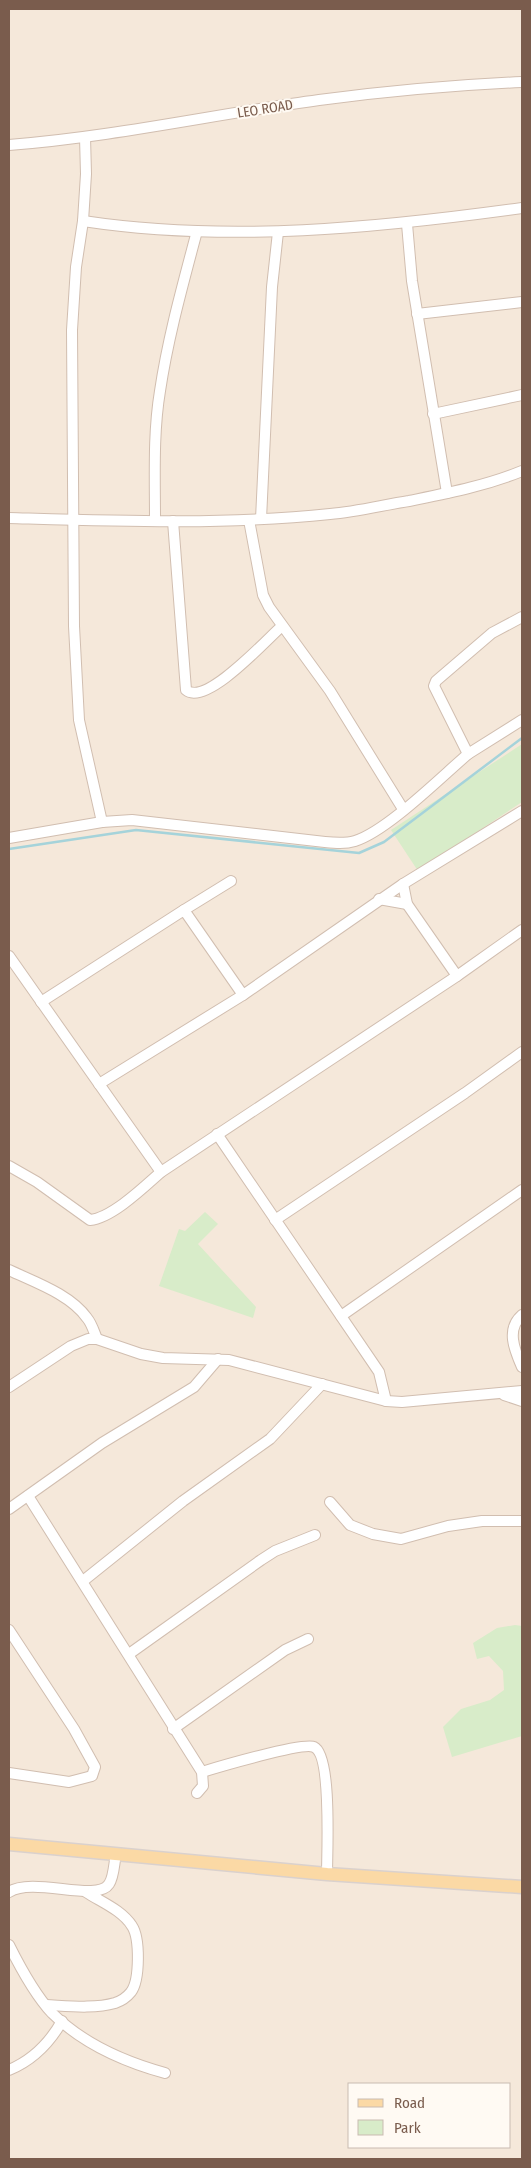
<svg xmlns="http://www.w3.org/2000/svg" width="531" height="2168" viewBox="0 0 531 2168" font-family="'Fira Sans Condensed',sans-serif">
<rect width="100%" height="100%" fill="#fdf6ec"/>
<path fill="#f5e8da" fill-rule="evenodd" d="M9,9H522V2159H9ZM350,2084H510V2147H350Z"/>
<g fill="#d8ecc9">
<path d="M522,744V802L418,871L391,830Z"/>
<path d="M205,1212L218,1224L198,1244L256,1307L253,1318L159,1286L179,1229L185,1231Z"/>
<path d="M515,1625L522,1626V1736L452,1757L443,1727L461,1709L490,1700L504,1690L503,1671L489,1656L477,1659L473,1643L497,1628Z"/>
</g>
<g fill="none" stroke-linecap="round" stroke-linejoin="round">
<path stroke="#a5d3da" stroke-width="2.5" d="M9,849L136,830L359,853L384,842L522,738"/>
<g stroke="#d1beb0" stroke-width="12">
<g id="minor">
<path d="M85,137L86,174L83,221L76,267L72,330L74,626L79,720L102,822"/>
<path d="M9,145C113,137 216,114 319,100C387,91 454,85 522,82"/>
<path d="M83,221C229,243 377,228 522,208"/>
<path d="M407,224L412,281L447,493"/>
<path d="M417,314L522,302"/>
<path d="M433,414L522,395"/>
<path d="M9,518C116,521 224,525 330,514C357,512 383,505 409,501C448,493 485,486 522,471"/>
<path d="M261,519L272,287L278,232"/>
<path d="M155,520C155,477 153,433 160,391C168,337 183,284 197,231"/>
<path d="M249,520L263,595L269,607L330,691L403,809"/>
<path d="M173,521L186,690C206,707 267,639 282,626"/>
<path d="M522,617L492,633L436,681L434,686L468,754L522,720"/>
<path d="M9,838L102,822L132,820L325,842C335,843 345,844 355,841C387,831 441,777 468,754"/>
<path d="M403,884L407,904L457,976"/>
<path d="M379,899L407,904"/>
<path d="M184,910L231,881"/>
<path d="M9,956L161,1172"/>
<path d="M41,1002L184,910L243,995"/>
<path d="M99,1084L243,995L403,884L522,811"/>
<path d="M217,1134L379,1372L386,1401"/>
<path d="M9,1166L37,1182L90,1220C112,1218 144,1187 161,1172L457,976L522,930"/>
<path d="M275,1220L465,1093L522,1052"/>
<path d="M9,1270C34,1282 70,1294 87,1318C92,1324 94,1332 97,1339"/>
<path d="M522,1315C506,1329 514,1349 522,1367"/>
<path d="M341,1316L522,1190"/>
<path d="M9,1387L71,1346L88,1339H97L141,1354L163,1358L229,1360L386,1401L402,1402L522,1391"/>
<path d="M504,1395L522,1401"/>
<path d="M28,1496L202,1772L203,1786L197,1793"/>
<path d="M330,1502L350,1525L373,1534L401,1539L448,1526L482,1521H522"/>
<path d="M9,1509L102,1443L194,1387L218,1359"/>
<path d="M83,1581L183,1501L270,1439L322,1384"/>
<path d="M9,1630L74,1729L95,1767L92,1776L69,1782L9,1773"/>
<path d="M129,1654L261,1560L275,1551L315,1535"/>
<path d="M173,1729L285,1650L308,1639"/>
<path d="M202,1772C218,1767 303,1742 314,1747C332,1755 327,1853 327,1874"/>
<path d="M9,1892C33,1876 97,1903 109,1884C114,1877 114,1863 116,1854"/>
<path d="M9,1945C20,1967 35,1995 52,2013C82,2043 125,2062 165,2073"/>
<path d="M46,2005C68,2006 94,2009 115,2003C121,2001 127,1997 131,1992C140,1980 140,1938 132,1926C122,1910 101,1902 86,1892"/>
<path d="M9,2070C33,2060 49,2044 62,2021"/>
</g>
</g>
<g stroke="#dad1cd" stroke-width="15">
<path id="major" d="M9,1844L327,1874L522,1887"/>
</g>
<use href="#minor" stroke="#fff" stroke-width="10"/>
<use href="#major" stroke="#fbd9a5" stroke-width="12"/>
</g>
<g text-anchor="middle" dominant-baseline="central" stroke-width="4" stroke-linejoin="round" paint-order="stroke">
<g font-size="14" fill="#7a5c4d" stroke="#fffaf3">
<text transform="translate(265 109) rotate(-9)">LEO ROAD</text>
</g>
</g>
<rect width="531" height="2168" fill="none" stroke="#7a5c4d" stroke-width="20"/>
<rect x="348" y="2083" width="162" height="65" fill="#fffaf3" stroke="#cabbb1"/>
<rect x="358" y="2099" width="25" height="8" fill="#fbd9a5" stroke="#cabbb1"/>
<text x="394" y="2108" font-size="15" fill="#7a5c4d">Road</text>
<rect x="358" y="2120" width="25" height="15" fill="#d8ecc9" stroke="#cabbb1"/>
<text x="394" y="2133" font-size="15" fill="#7a5c4d">Park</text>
</svg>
